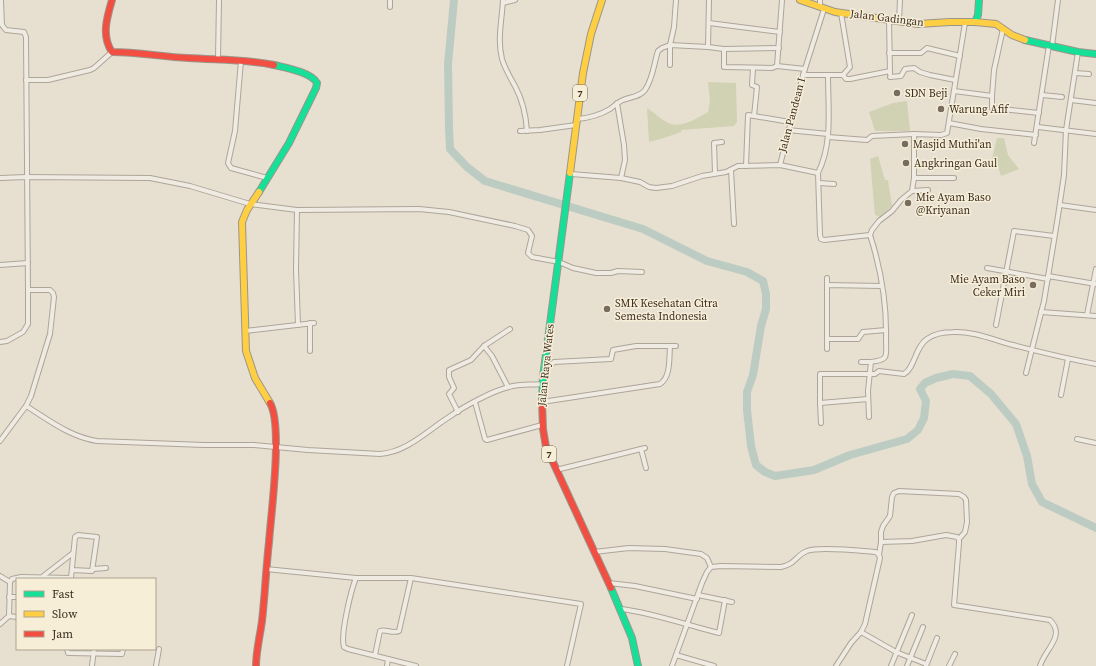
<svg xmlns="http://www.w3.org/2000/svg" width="1096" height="666" viewBox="0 0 1096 666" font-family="'Source Serif 4',serif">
<rect width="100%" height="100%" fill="#e7e0d1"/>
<g fill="#d1d1b3">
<path d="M708,82L736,83L737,122L734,126L681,130V132L664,138L649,142L647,108C654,112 660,119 668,123C681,129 697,118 708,112L710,101Z"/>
<path d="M907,101L910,131H875L869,112L893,103Z"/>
<path d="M997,138H1004L1008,155L1019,169L1001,176L997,164L992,159Z"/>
<path d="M878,156L885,180H888L892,206L880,217L875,215L870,159Z"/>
</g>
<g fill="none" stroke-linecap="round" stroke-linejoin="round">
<path stroke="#bcccc2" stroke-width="8" d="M454,0L448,64L449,128L450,149L467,167L485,181L643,229L707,261L747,272L763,281L766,294V309L761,326L753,375L747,392V410L751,446L756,465L765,472L775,476L814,470L850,455L907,439L918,430L924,418L926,401L920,389L925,383L936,378L953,374L970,376L991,394L1016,424L1027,456L1032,484L1042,502L1096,528"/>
<g stroke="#ada599" stroke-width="6">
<g id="street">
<path d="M503,0C502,20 497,39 502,59C505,69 510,77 515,86C523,101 526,115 527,131"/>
<path d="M503,3L515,0"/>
<path d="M390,7V0"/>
<path d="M820,7V0"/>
<path d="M841,13L850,67L843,75"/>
<path d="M889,20L890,74"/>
<path d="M899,21L900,0"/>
<path d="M709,23L780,32"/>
<path d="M1052,46L1058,0"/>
<path d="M708,47L724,49L779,48"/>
<path d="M724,49V67L772,68L777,66L805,69"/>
<path d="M889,53H921L927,48L960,56"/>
<path d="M218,59L219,0"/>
<path d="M241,61L235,131L228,163L231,168L267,178"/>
<path d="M670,65V45L674,27L676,0"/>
<path d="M777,66L782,0"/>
<path d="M1075,73L1089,74"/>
<path d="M803,75H843L846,79H850L890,71"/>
<path d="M890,77L901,76L905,69L914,68L920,72L930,75L955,80"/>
<path d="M26,80H48L90,70L94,68L112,52"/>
<path d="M954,91L992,96V108L1039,113"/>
<path d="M1042,95L1062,97"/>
<path d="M992,96L994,70L1003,29"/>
<path d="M1071,100L1096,103"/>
<path d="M617,103L624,145L625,160L621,178"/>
<path d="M754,116L790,122"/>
<path d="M577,119C589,118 600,115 610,109C614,106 618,102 623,100C630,97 640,97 645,90C653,79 654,63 658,51L662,48L670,45L708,47L709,0"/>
<path d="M949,123L981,129L1036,135"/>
<path d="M1038,127L1096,134"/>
<path d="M788,130L828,134"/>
<path d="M520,131L540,130L576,125"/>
<path d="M828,137L867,140L872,136L914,134"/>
<path d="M1034,143L1049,45"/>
<path d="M780,165L803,75L824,9"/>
<path d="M746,166L748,115L754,116L757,87L752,85L753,68"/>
<path d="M731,170L734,224"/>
<path d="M715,173L714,143L722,142"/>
<path d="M818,173C833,143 828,108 828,75"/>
<path d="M571,174L621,178L640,182L649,187L656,188L672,186L702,176L726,172L738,166L780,165L818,173L820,235L821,239L824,240L870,235C881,269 887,306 886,341C886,346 887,353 885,357C883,361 875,361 871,362L868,391L869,417"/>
<path d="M0,178L26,177L150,178L190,186L250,204L297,210L419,209L449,212L515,226L528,230L532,236L528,253L532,257L559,262L573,268L596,273H611L618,271L642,272"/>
<path d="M914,178H954"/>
<path d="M819,183L834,184"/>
<path d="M912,191L928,190"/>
<path d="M1060,205L1096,210"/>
<path d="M297,210L296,269L298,325"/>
<path d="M870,235L872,230L879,221L892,211L901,200L912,191L914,178V134L941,135L947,133L965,23"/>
<path d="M0,265L28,263"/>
<path d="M987,268L1048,279"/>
<path d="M1048,276L1096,284"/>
<path d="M827,285V278"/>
<path d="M1041,312L1096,316"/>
<path d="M1087,315L1096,269"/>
<path d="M310,323V351"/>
<path d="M996,325L1014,231L1054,236"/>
<path d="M245,331L314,323"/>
<path d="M827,339H858L863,332L886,330"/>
<path d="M0,342L7,341L23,332L28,324V290"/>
<path d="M827,349V285L882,286"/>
<path d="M861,362H871"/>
<path d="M545,366L552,364L554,362L611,359L613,350L636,346H676"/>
<path d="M1026,373L1044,301L1058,216L1064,175L1066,130L1078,52"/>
<path d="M508,387L492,356L484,346L510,329"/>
<path d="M1061,395L1068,359"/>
<path d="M868,399L820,403V374H875L879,371L904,374C915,368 915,347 927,339C934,334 945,332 953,332C973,331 994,340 1013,345C1040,352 1068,359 1096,364"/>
<path d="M475,402L485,439L487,440L542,425"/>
<path d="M542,402L660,384C671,377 669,358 670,346"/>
<path d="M820,403L821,423"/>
<path d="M26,406C49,420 70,437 97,441L204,445H254L308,450L380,454C407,452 427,431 449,417C463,407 492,391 509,387C519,384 531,385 542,384"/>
<path d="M458,412L449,394L454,388L449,377V370L471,360L484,346"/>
<path d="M1077,439L1096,443"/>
<path d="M0,441L26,406L31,396L50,334L54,297L53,293L50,290H28L26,37L24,32L6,30L2,25L1,0"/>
<path d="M641,449L646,468"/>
<path d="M556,470L645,448"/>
<path d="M881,542V532L883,526L890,516L892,497L894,493L899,491L959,494L964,497L966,500L967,522L965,532L959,539"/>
<path d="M594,552L629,548L665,549L701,554L707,558L711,567"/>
<path d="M879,555L881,542L912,541L946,535L957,537L959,539V543L954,605L1050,620C1066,636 1045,649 1040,666"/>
<path d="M93,569L106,568"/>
<path d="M266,569L356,578H411L581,604L567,666"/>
<path d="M0,576L10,582L9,616L0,624"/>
<path d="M42,577L73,553"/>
<path d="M356,578C351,590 340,635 344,647L348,649L416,666"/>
<path d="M71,579V578L75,537L78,535L97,537L92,571L72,570"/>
<path d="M10,582L12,579L21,577L71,578"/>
<path d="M609,583L635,586L697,599"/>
<path d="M698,595L732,602"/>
<path d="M9,597H17"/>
<path d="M621,609C654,613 686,625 719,633L725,600"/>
<path d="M9,616L17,617"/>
<path d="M861,632L896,652L926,664"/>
<path d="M67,649L68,653H69L122,654L123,649"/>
<path d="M375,655L380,631C386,629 393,634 399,631L411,578"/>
<path d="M676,655L714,666"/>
<path d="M92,666L94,649"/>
<path d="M156,666L159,649"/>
<path d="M387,666L388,659"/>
<path d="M672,666L702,583L707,572L711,567L721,566L781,567C796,564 796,555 807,551C819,546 862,551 876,552L879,555L880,558L865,624L861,632L851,643L836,666"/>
<path d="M891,666L912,615"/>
<path d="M907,666L923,627"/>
<path d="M926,666L937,638"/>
<path d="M949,666L955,654"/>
</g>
</g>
<g stroke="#9c958a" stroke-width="8">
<g id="fast">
<path d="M975,22L978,15L979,0"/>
<path d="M1025,40L1078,52L1096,54"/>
<path d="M259,192L289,143L316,88L317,83C311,72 286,68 274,65"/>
<path d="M542,401L543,377L570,173"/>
<path d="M611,588L632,638L638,666"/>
</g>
</g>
<g stroke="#9c958a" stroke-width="8">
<g id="slow">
<path d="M800,0L835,12L918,24L950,22H975L996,24L1012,35L1025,40"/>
<path d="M570,173L583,73L591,34L602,0"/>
<path d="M259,192L247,210L242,222L246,351L255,378L270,403"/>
</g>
</g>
<g stroke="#9c958a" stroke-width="8">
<g id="jam">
<path d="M112,0C107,17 101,36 112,52C138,52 163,57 188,58C217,60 246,59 274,65"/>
<path d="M542,401L543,429L546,447L611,588"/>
<path d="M256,666C256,651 260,636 262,621C265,595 266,568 269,542C271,514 283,425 270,403"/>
</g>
</g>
<use href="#street" stroke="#efebe3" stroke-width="4"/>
<use href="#fast" stroke="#16e098" stroke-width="6"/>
<use href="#slow" stroke="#ffcf43" stroke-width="6"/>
<use href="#jam" stroke="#f24e42" stroke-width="6"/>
</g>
<g fill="#786c5e" stroke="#f7eed8" stroke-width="1.5">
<circle cx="897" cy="93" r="4"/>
<circle cx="941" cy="109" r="4"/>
<circle cx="905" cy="144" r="4"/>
<circle cx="906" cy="163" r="4"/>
<circle cx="908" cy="203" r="4"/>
<circle cx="1033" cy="285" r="4"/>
<circle cx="607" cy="309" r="4"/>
</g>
<g text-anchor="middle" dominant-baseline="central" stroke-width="3" stroke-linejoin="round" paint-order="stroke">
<g fill="#f7eed8" stroke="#756857" stroke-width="1">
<rect x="573" y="85" width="14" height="16" rx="3"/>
<rect x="542" y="446" width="14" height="16" rx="3"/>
</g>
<g font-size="10" font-weight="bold" fill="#3d2e20">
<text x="580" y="93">7</text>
<text x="549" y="454">7</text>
</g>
<g font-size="11" fill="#3d2e20" stroke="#f7eed8">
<text transform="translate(887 18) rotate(7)">Jalan Gadingan</text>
<text transform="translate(792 115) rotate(-75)">Jalan Pandean I</text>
<text transform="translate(546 365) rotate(-84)">Jalan Raya Wates</text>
</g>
<g font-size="11" fill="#3d2e20" stroke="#f7eed8" text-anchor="start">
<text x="905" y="93">SDN Beji</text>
<text x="949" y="109">Warung Afif</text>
<text x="913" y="144">Masjid Muthi'an</text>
<text x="914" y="163">Angkringan Gaul</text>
<text x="916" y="197">Mie Ayam Baso<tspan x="916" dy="13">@Kriyanan</tspan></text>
<text x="1025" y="279" text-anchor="end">Mie Ayam Baso<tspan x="1025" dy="13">Ceker Miri</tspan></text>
<text x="615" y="303">SMK Kesehatan Citra<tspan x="615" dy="13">Semesta Indonesia</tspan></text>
</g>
</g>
<rect x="16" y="578" width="140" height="72" fill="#f7eed8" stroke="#ada18e"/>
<rect x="24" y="591" width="20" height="6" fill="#16e098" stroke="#ada18e"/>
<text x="52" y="598" font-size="12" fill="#3d2e20">Fast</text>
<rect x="24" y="611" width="20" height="6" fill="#ffcf43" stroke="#ada18e"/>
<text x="52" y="618" font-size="12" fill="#3d2e20">Slow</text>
<rect x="24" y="631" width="20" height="6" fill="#f24e42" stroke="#ada18e"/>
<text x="52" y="638" font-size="12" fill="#3d2e20">Jam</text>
</svg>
